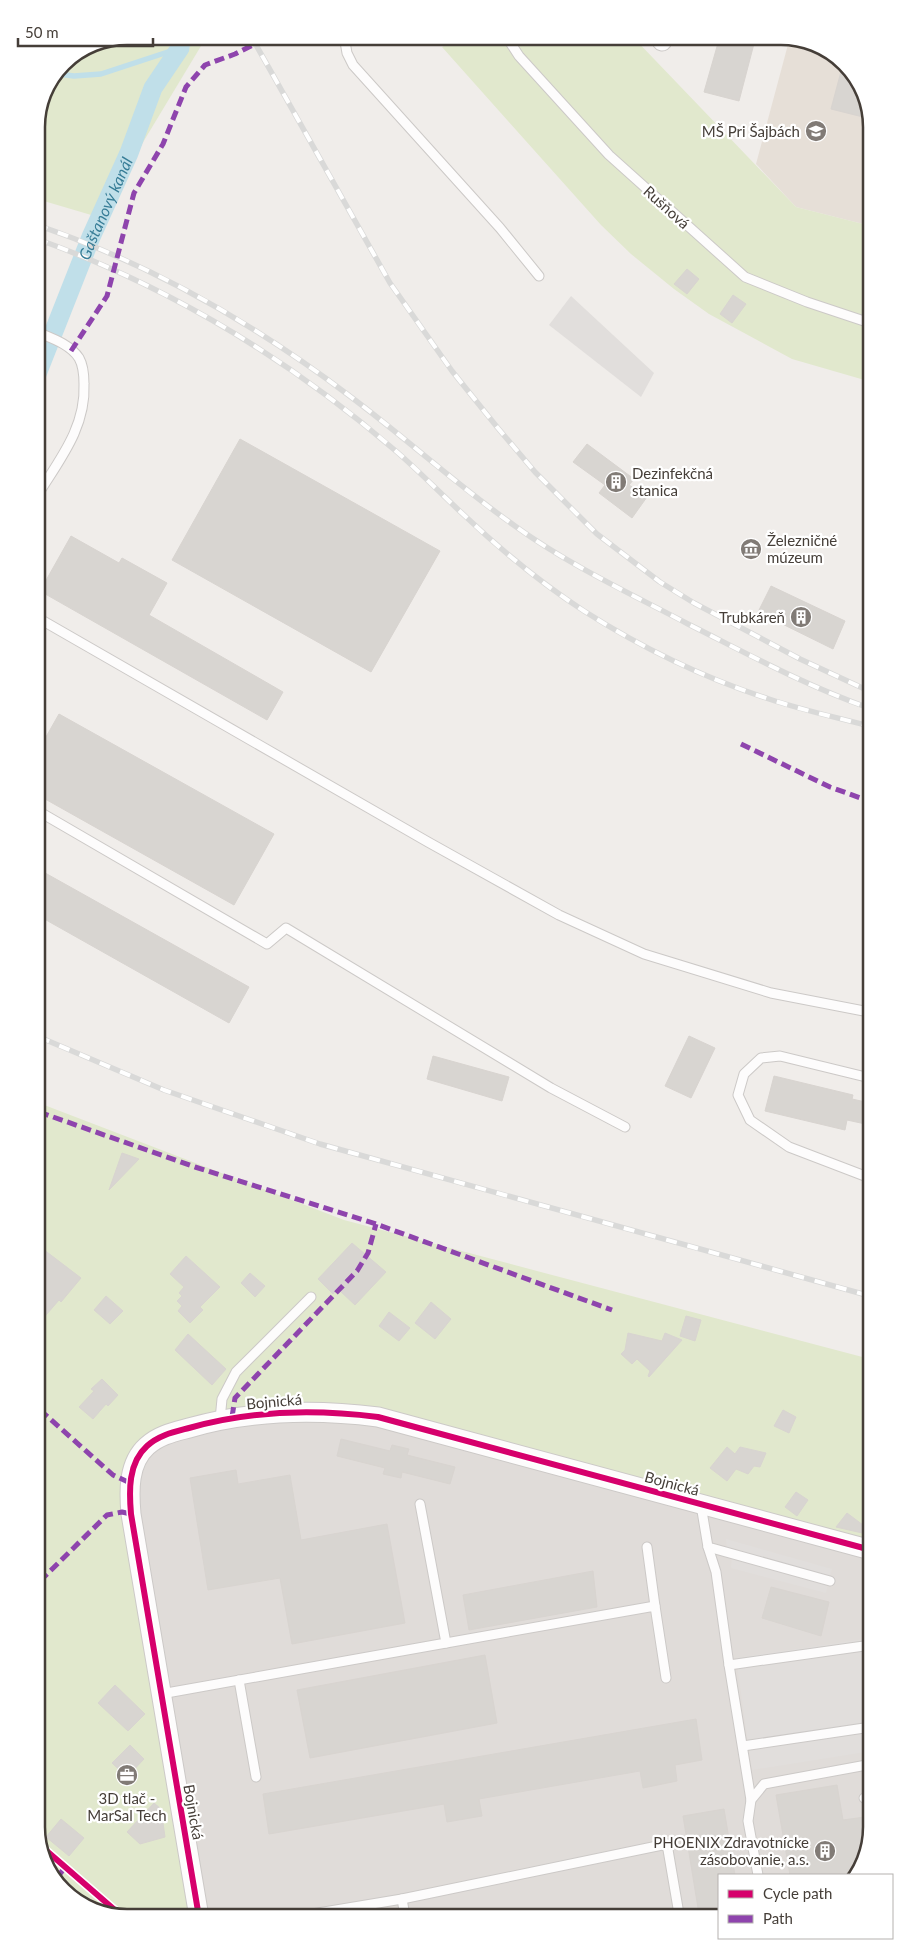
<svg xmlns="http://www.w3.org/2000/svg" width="908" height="1954" viewBox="0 0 908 1954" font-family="Lato,sans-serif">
<rect width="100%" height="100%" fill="#f0edea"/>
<path fill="#e0dcd9" d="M336,1406L871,1544L872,1827L857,1875H719V1913L201,1917L126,1493L160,1432Z"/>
<path fill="#e6dfd7" d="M790,37L836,55L867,97V225L796,207L756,164Z"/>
<g fill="#e1e8cd">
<path d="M127,36H207L98,217L37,199L36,121L63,63L92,43Z"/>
<path d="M461,36H632L796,207L867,225L868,381L792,359L709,314L674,289L631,254L601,225L442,47Z"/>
<path d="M39,1103L344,1220L870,1359L871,1544L336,1406L160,1432L126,1493L191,1917L121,1918L71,1899L41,1857Z"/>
</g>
<g fill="#e1dedc">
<path d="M571,296L654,373L641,397L549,325Z"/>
<path d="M726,1539L832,1569L829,1579L727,1551Z"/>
<path d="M732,1557L828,1583L826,1593L731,1568Z"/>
<path d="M871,1638L872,1751L752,1770L736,1658Z"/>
</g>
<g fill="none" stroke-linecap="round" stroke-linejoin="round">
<path stroke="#c0dfe9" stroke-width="5.5" d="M58,74L74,76L101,74L180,48L206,36"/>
<path stroke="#c0dfe9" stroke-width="19" id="s1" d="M37,374L91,237L129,153L153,88L180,48"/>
</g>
<g fill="#d8d5d1" stroke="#d8d4d0">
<path d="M720,36H756L739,101L704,92Z"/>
<path d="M843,64L867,97V118L831,109Z"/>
<path d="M687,269L699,279L687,294L674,284Z"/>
<path d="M733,295L746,304L732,323L720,314Z"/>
<path d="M240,439L440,551L371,672L172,560Z"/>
<path d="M587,444L634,479L629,485L647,497L632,518L599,493L605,485L573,462Z"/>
<path d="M71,536L119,563L122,558L167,583L149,615L283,692L267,720L40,591Z"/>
<path d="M771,586L845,621L833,649L758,612Z"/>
<path d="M59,714L274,834L234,905L38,795V751Z"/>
<path d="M38,869L249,987L229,1023L39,916Z"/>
<path d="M689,1036L715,1048L691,1098L665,1086Z"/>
<path d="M433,1056L509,1077L502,1101L427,1079Z"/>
<path d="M774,1076L853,1095L852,1099L870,1103V1125L847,1120L845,1130L765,1111Z"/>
<path d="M122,1153L139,1159L109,1190Z"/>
<path d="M352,1243L386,1272L355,1305L338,1289L333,1294L318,1279Z"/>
<path d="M39,1246L81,1278L61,1302L59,1300L40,1322Z"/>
<path d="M186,1256L220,1287L200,1307L203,1310L190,1323L178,1311L182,1306L177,1301L182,1296L179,1293L184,1287L170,1274Z"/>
<path d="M250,1273L265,1286L255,1297L241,1283Z"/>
<path d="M106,1296L123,1311L110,1324L94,1310Z"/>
<path d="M431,1302L451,1319L435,1339L415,1323Z"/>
<path d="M389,1312L410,1328L399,1341L379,1326Z"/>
<path d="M686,1316L701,1320L695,1341L680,1336Z"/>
<path d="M628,1333L662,1341L665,1333L682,1340L649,1377L648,1376L650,1371L637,1359L632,1364L621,1354L625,1350Z"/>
<path d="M188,1334L226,1369L212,1385L175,1350Z"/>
<path d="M102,1379L118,1395L108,1406L106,1404L93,1419L79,1407L94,1391L91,1389Z"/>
<path d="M783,1410L796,1417L789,1433L774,1426Z"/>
<path d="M341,1439L390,1451L392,1445L409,1449L407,1455L455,1467L450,1484L402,1472L401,1478L383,1474L385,1468L337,1456Z"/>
<path d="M727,1447L735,1454L740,1447L766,1453L760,1467L754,1466L748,1474L736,1469L727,1481L710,1468Z"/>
<path d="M236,1470L238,1484L290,1475L301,1540L387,1524L405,1623L292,1644L280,1578L208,1590L190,1478Z"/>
<path d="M796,1492L808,1500L797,1516L785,1507Z"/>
<path d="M847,1513L871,1531V1535L836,1527Z"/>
<path d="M593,1571L597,1607L469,1630L463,1595Z"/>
<path d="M771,1587L829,1602L821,1636L762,1618Z"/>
<path d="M485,1655L497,1723L310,1758L297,1690Z"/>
<path d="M115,1685L145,1714L128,1731L98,1703Z"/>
<path d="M696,1719L702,1760L675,1765L677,1781L643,1788L640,1771L479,1799L482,1816L447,1822L444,1804L269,1834L263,1794Z"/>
<path d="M130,1745L144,1759L127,1777L112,1763Z"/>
<path d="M837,1785L843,1820L872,1816V1827L857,1875H790L776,1795Z"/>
<path d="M154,1803L161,1809L165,1837L140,1844L127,1832Z"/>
<path d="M724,1809L735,1875H719V1913L699,1914L683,1816Z"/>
<path d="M61,1819L84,1838L69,1856L46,1837Z"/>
</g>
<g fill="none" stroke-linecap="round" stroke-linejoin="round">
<g stroke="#ccc9c7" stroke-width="11">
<g id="lane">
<path d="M344,36L347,53L353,65L500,228L539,276"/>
<path d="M506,36L519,56L609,155L745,277L807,302L867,322"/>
<path d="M37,332C51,338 70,344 79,358C83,365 84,376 84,384C86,428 59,460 37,496"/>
<path d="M38,618L428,842L559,915L644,954L771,993L869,1012"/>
<path d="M38,811L267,944L286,928L551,1088L625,1127"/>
<path d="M870,1078L780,1056L761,1058L744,1074L738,1095L750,1120L789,1147L870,1178"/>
<path d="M220,1420L222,1399L236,1372L311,1297"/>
<path d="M701,1505L708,1547L830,1581"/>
<path d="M647,1547L655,1606"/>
<path d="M708,1547L716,1572L729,1665L871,1645"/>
<path d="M446,1643L655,1606L666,1678"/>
<path d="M729,1665L751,1800"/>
<path d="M239,1680L256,1777"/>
<path d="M161,1694L446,1643L420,1504"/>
<path d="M743,1746L871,1727"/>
<path d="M864,1798L872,1796"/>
<path d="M758,1875L748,1821L751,1800L764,1784L872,1764"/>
<path d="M402,1899L667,1844L679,1914"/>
<path d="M300,1916L402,1899L405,1916"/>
</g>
</g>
<g stroke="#ccc9c7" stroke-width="21">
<g id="street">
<path d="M662,41L663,36"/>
<path d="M199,1917L131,1514C129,1491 128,1463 147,1446C159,1435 174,1432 189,1428C251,1410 314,1409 378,1417L871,1550"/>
</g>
</g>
<use href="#lane" stroke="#fdfcfc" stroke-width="9"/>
<use href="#street" stroke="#fdfcfc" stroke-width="19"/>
<g stroke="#d9d9d8" stroke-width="5.5">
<g id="rail">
<path d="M251,36L390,283L452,371L497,427L535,472L597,534L660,582L694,603L800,659L869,691"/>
<path d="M37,225C151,264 255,324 351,397C407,439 458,486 515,526C569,565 629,593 688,624C748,654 806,686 869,708"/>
<path d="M37,239C171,287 290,360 397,452C421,473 442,495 465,516C502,551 541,583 584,611C642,648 704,678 769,699C802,710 835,717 869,726"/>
<path d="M39,1037L164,1090L320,1144L870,1296"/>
</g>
</g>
<use href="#rail" stroke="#fff" stroke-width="4" stroke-dasharray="11" stroke-linecap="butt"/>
<g stroke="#8e44ad" stroke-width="5" stroke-dasharray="10 5" stroke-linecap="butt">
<path d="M112,39C127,50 149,41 166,36"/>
<path d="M71,351L107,296L134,193L163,144L186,87L205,65L235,54L271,36"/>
<path d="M741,744L830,787L869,801"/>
<path d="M39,1112L195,1167L376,1224L612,1310"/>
<path d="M40,1410L113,1475L130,1483"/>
<path d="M232,1417L235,1398L357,1271L368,1253L376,1224"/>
<path d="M40,1581L107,1515L122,1512L131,1514"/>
<path d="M57,1878L65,1867"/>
<path d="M166,1917L199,1915"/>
</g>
<g stroke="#fff" stroke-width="9">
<g id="cycleway">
<path d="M41,1846L124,1918"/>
<path d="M199,1917L131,1514C129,1491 128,1463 147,1446C159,1435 174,1432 189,1428C251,1410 314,1409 378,1417L871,1550"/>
</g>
</g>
<use href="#cycleway" stroke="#d6006c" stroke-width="6"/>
</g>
<defs>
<g id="school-disc" transform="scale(1.125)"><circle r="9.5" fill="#817b76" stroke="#fff"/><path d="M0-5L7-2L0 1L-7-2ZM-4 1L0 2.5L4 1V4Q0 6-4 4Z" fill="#fff"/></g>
<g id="building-disc" transform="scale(1.125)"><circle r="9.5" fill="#817b76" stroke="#fff"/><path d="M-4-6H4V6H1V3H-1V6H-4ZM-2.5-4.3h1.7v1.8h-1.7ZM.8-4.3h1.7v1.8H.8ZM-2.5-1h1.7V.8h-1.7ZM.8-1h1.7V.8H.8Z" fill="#fff"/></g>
<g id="museum-disc" transform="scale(1.125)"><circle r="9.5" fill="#817b76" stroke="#fff"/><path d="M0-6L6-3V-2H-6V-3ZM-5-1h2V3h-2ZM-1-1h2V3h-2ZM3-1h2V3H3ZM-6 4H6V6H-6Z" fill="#fff"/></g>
<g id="office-disc" transform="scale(1.125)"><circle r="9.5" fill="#817b76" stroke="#fff"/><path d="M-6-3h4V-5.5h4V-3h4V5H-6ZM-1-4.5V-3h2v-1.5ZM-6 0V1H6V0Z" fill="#fff"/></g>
</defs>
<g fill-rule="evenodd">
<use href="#school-disc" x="816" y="131"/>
<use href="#building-disc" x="616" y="482"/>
<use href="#museum-disc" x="751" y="549"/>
<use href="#building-disc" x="801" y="617"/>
<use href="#office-disc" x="127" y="1775"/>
<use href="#building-disc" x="825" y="1851"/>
</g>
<g text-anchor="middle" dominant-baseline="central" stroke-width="4.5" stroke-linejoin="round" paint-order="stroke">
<g font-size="15" fill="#453e38" stroke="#fff" text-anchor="end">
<text x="800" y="131">MŠ Pri Šajbách</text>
<text x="632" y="473" text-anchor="start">Dezinfekčná<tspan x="632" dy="17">stanica</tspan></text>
<text x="767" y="540" text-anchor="start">Železničné<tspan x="767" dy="17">múzeum</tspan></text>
<text x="785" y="617">Trubkáreň</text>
<text x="127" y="1798" text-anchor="middle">3D tlač -<tspan x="127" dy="17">MarSal Tech</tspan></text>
<text x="809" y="1842">PHOENIX Zdravotnícke<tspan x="809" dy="17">zásobovanie, a.s.</tspan></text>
</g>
<g font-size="15" fill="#453e38" stroke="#fff">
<text transform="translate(667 207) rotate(42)">Rušňová</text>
<text transform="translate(274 1401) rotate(-5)">Bojnická</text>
<text transform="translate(672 1483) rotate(15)">Bojnická</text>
<text transform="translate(194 1812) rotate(80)">Bojnická</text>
</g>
<g font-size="16" font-style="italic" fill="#377d97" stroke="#fff">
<text stroke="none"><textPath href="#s1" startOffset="179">Gaštanový kanál</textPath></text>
</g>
</g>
<path d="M0 0H908V1954H0ZM127 45H781A82 82 0 0 1 863 127V1827A82 82 0 0 1 781 1909H127A82 82 0 0 1 45 1827V127A82 82 0 0 1 127 45Z" fill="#fff" fill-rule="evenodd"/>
<path fill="none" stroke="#453e38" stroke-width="2.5" d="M127 45H781A82 82 0 0 1 863 127V1827A82 82 0 0 1 781 1909H127A82 82 0 0 1 45 1827V127A82 82 0 0 1 127 45Z"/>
<rect x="718" y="1874" width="175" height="65" fill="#ffffff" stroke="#b5b2af"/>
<rect x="728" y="1890" width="25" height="8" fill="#d6006c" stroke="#b5b2af"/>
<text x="763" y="1899" font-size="15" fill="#453e38">Cycle path</text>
<rect x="728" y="1915" width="25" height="8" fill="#8e44ad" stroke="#b5b2af"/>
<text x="763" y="1924" font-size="15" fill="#453e38">Path</text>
<path d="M18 38v8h135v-8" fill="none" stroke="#453e38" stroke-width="2.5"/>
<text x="25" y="38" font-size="15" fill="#453e38" stroke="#ffffff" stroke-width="4" paint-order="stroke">50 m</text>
</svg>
